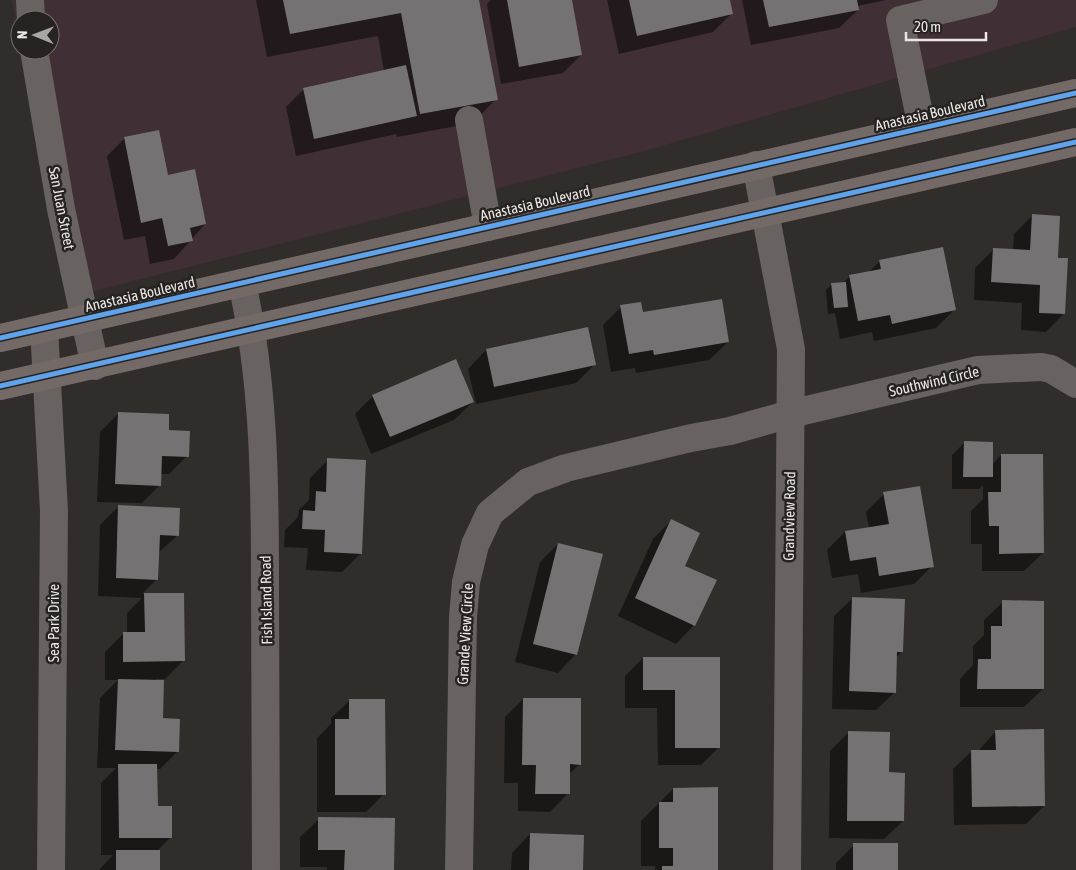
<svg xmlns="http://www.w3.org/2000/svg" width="1076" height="870" viewBox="0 0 1076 870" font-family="'Asap Condensed',sans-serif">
<rect width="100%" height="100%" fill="#302d2b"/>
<path fill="#402f35" d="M12,0H1076V27L637,153L71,297L22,50H50V20H20V40Z"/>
<g fill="#0007">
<path d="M256,0H477L496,99L473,123L397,137L396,134L296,156L286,107L304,89L384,71L378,36L267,57Z"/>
<path d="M491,0H571L581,55L563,73L501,84L487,4Z"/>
<path d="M607,0H728L731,14L713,32L619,54Z"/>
<path d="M742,0H886L857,6L858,10L839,28L751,45Z"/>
<path d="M125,138L205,224L174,259L150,264L145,236L124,240L107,156Z"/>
<path d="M1032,216L1056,259L1064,313L1046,332L1021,330L1022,303L974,300L975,268L993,250L1013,251L1014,234Z"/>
<path d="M880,261L954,310L936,328L874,341L872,332L840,339L835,313L828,314L826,290L832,284L843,283L850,276L868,273Z"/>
<path d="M621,307L642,314L728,342L709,360L636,373L635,368L611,372L603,325Z"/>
<path d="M587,329L594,365L576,383L476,404L468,369L486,350Z"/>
<path d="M373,396L473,402L454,420L371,454L355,414Z"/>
<path d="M118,414L168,431L187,456L169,474H160V485L142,503L97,502L100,432Z"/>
<path d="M964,443L992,465L1001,455L1043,553L1024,571H982V544H971V511L983,499V485L979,489H952V455Z"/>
<path d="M328,460L361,553L342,572L306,570L308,548L284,547L285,530L298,517L299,510L309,500L310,478Z"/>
<path d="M884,494L932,566L914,584L861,593L858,574L832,578L827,550L845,532L869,528L866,512Z"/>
<path d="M118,507L178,535L158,553L157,579L142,594H183V661L165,679H156L161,719L178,751L160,769H156V808L171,837L159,849V870H99L113,855H101V783L116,768H97L100,698L118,680H105V652L123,634H127V613L142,598L98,596L100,525Z"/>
<path d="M671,521L684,566L694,625L676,644L618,616L653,539Z"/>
<path d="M558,544L576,654L558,673L515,662L540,562Z"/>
<path d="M853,598L902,651L896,658L895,692L876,710L832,709L834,616Z"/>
<path d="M1003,602L1043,689L1024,707H960V679L973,665V646L984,635V620Z"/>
<path d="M643,658H719V747L701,765H658L657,708H625V676Z"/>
<path d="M523,699L580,764L568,775V793L550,812L518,811V783H504L505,717Z"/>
<path d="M350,700L384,794L366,812H317V738L331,724V718Z"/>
<path d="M996,731L1044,806L1026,824L954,825L953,769L972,751H978Z"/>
<path d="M849,732L888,773L903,821L884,839L829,838L830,751Z"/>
<path d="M673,789L717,870H655V866H641V821Z"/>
<path d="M319,819L393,870H327V867H300V837Z"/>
<path d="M530,834L582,870H511L512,853Z"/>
<path d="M854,845L896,870H836V863Z"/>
</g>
<g fill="#747272">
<path d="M283,0H479L498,100L420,114L401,13L290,34Z"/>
<path d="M507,0H572L582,55L519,67Z"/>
<path d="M629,0H730L733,14L637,36Z"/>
<path d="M763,0H857L859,10L769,27Z"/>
<path d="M406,65L417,116L314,139L303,88Z"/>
<path d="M159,130L168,175L195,169L206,224L190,228L193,241L168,246L162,218L141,223L124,137Z"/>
<path d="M1032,214L1060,216L1058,258H1068L1065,314L1039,313L1040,285L991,282L993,248L1030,250Z"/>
<path d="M943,247L956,310L892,324L890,315L858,321L849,275L881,269L879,260Z"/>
<path d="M846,282L848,307L834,308L831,283Z"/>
<path d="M722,299L729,342L654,355L653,350L629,354L620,305L641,302L643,312Z"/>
<path d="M588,327L596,365L494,387L486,349Z"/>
<path d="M456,359L474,402L390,437L372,395Z"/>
<path d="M118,412L169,414V430L190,431L189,457L162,456L161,486L115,484Z"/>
<path d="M964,441L993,442V477H963Z"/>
<path d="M1001,454H1043L1044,553L999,554V526H989L988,492H1001Z"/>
<path d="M327,458L366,460L362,554L324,552L325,530L302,529L303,510L315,511L316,491L326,492Z"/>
<path d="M920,486L934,567L879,576L876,557L850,561L845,531L889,524L883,492Z"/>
<path d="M118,505L180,508L179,536L160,535L158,580L116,578Z"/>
<path d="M671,519L700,533L685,566L717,580L695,626L635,598Z"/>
<path d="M558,543L603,554L577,655L533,644Z"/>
<path d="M144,593H184L185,661L123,662V632H145Z"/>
<path d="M852,597L905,599L903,652H897L896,693L849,691Z"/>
<path d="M1002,600L1044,601V689H977L978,659H991V626H1002Z"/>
<path d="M643,657H720V748H675V690H643Z"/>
<path d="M118,679L164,680L163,718L180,719L179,752L115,750Z"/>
<path d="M523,698H581V765L570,764V794H535L536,765H522Z"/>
<path d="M349,699H385L386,795H335V719H349Z"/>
<path d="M1044,729L1045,806L972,807L971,750H996L995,730Z"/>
<path d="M848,731L890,732L889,772L905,773L904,821H847Z"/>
<path d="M118,764H157L158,806H172V838H119Z"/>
<path d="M718,787V870H662V866H673V848H659V802H673V788Z"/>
<path d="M318,817L395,818L394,870H344L345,850H318Z"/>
<path d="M530,833L584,835L583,870H529Z"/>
<rect x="853" y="843" width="45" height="27"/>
<rect x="116" y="850" width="44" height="20"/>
</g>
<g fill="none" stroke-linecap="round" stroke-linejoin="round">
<g stroke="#686260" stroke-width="28">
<path d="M30,0L31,20"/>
<path d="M34,50L61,209L95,366"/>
<path d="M469,120L488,227"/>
<path d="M922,128L900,20L984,0"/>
<path d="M756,165L791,349L787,870"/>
<path d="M242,283C264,382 265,481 265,581C266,678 266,774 266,870"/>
<path d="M44,328L54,511L51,870"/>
<path d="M459,870L463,617L466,582L475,545L490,513L528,482L566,468L691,438L730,431L790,414L978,370L1041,367L1051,369L1076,384"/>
</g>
<g stroke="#736a68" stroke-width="28">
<path d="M0,338L1076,93"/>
<path d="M0,386L1076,142"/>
</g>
<g stroke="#272321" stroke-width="8">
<g id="cycleway">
<path d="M0,338L1076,93"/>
<path d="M0,386L1076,142"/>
</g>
</g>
<use href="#cycleway" stroke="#60a3ed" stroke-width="5"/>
</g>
<g text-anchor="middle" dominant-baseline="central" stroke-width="5" stroke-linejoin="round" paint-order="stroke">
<g font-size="15" fill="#eae7e6" stroke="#272321">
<text transform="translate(930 113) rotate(-13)">Anastasia Boulevard</text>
<text transform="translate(535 203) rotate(-13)">Anastasia Boulevard</text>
<text transform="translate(62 208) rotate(79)">San Juan Street</text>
<text transform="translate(140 294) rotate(-13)">Anastasia Boulevard</text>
<text transform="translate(934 381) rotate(-13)">Southwind Circle</text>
<text transform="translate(789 516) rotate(-89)">Grandview Road</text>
<text transform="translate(266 600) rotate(-91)">Fish Island Road</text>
<text transform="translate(53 623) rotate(-90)">Sea Park Drive</text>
<text transform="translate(465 634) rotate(-87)">Grande View Circle</text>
</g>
</g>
<g transform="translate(35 35) rotate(271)"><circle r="24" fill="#272321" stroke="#757170"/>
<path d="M0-4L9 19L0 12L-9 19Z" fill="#a9a6a5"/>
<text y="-8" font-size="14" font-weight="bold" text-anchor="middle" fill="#eae7e6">N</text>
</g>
<path d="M906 32v8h80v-8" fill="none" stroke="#eae7e6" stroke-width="2.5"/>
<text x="914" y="32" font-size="15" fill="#eae7e6" stroke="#272321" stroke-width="4" paint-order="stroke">20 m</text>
</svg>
